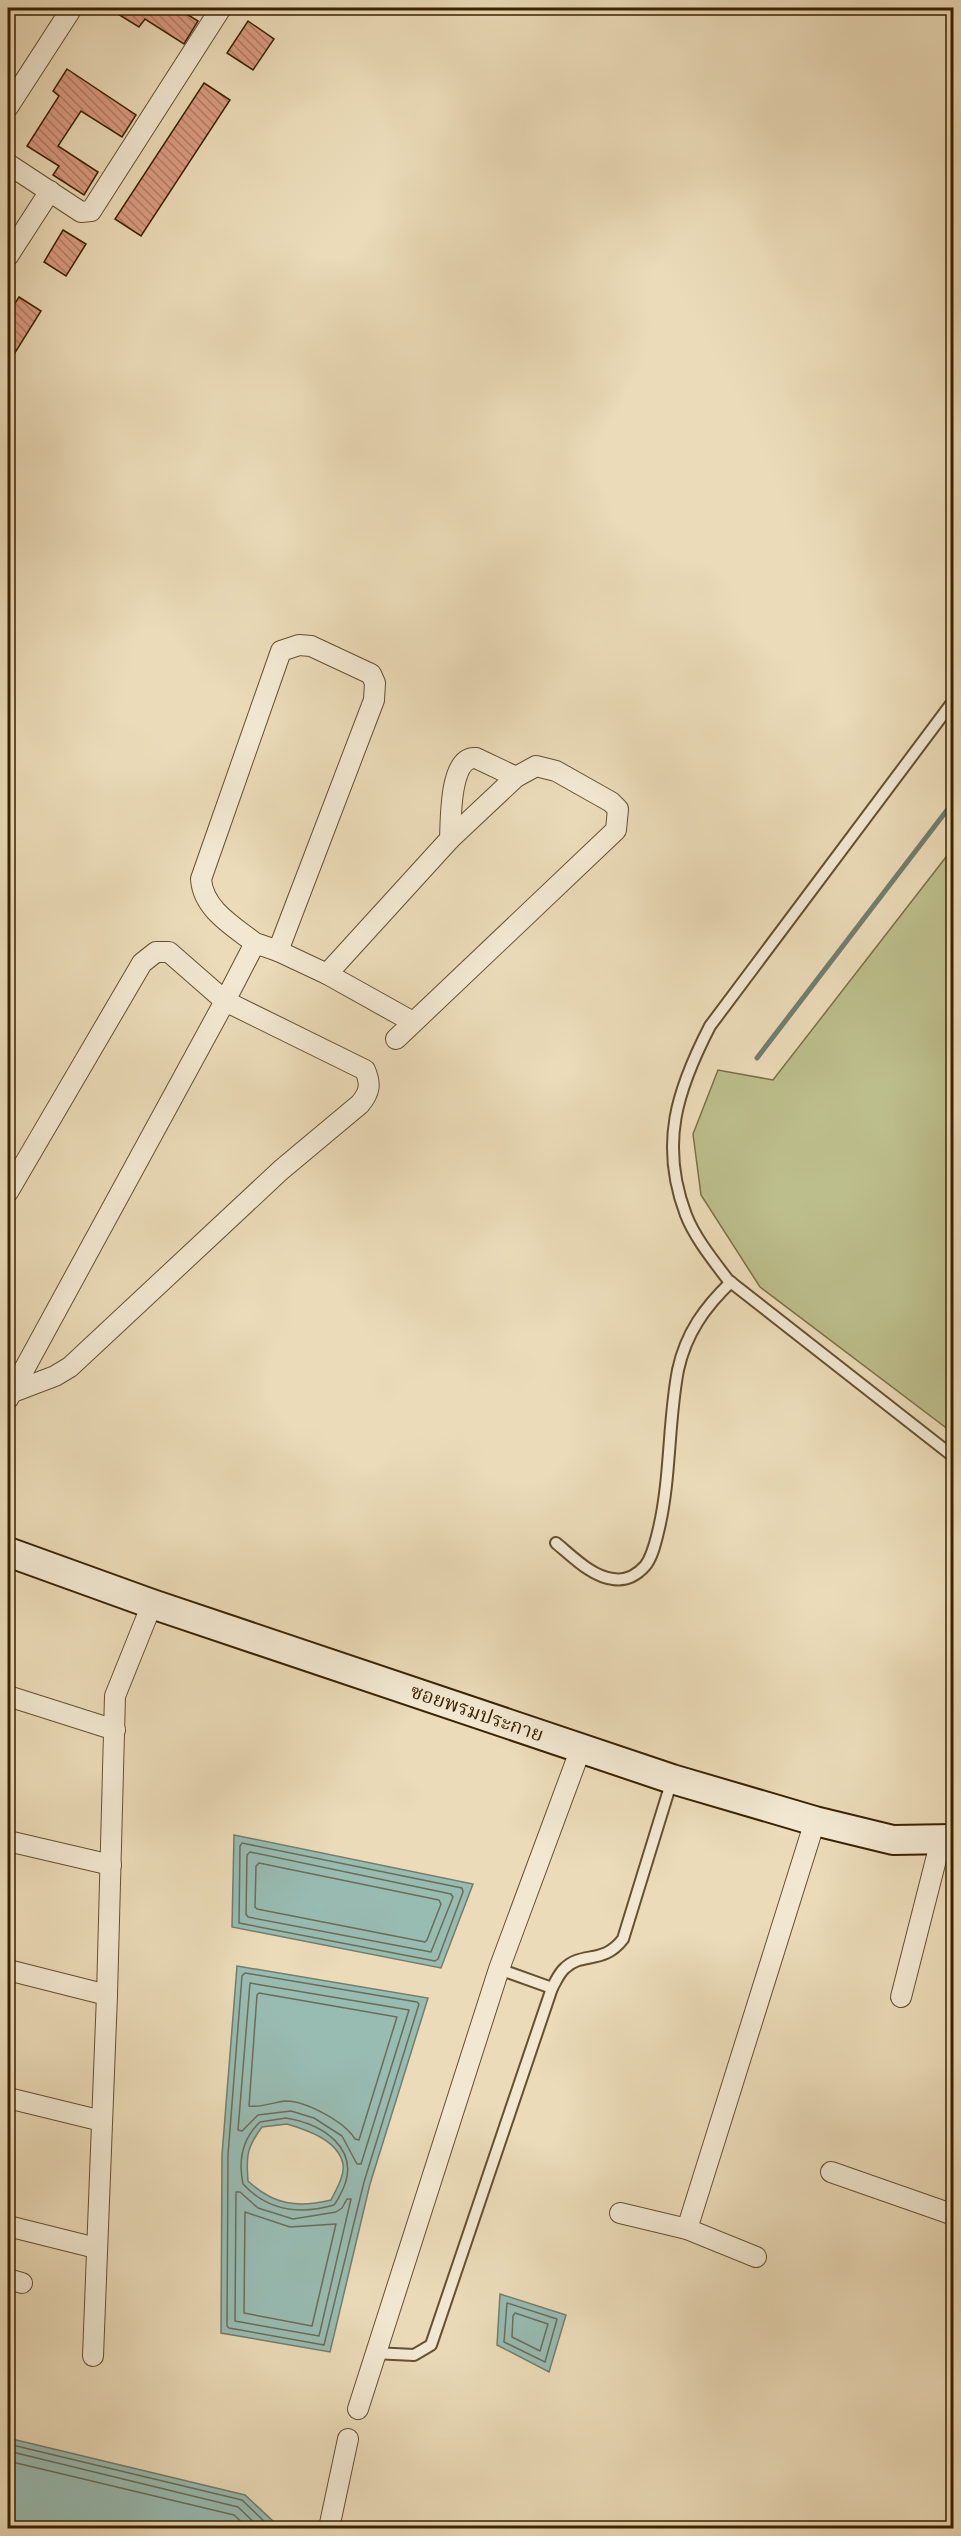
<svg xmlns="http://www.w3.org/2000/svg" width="961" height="2536" viewBox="0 0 961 2536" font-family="'IM FELL French Canon','Noto Serif Thai',serif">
<defs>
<pattern id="building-back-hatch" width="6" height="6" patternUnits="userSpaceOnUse" patternTransform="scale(1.5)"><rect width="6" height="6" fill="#da9a80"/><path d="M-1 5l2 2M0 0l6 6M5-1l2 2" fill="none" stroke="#b27d66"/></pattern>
</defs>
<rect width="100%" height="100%" fill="#ebdbb8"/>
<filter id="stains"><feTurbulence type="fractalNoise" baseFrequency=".00333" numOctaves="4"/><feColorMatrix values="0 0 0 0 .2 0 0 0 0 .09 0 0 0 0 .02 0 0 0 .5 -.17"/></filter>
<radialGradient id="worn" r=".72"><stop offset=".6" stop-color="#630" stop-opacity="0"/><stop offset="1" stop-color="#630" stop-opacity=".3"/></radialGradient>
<path fill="#bcbe8b" stroke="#7b7046" stroke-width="1.5" d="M953,848V1433L760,1287L701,1195L693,1134L718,1070L773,1080Z"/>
<g fill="#98bbb2" stroke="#727e6b" stroke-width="1.5" fill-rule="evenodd">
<path d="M234,1835L473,1884L441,1968L232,1927Z"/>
<path d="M237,1966L428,1998L370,2184L330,2352L221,2333L222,2155ZM287,2124C307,2130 338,2140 343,2164C345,2175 336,2190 331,2200C297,2208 274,2205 248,2181C246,2156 247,2147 262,2127Z"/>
<path d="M500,2294L566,2315L549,2372L497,2345Z"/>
<path d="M8,2438L245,2495L275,2523L273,2528H8Z"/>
</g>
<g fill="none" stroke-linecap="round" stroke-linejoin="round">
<g stroke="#696e59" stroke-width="1.5">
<path d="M242,1843L462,1888L463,1892L438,1959L435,1961L239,1923L240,1846Z"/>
<path d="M250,1852L451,1894L453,1897L431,1952L248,1917L246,1914L247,1855Z"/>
<path d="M259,1863L439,1900L441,1904L427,1940L425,1942L257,1909L255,1907L256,1866Z"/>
<path d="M245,1973L417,2002L419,2004L364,2182L324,2345L229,2328L227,2326L228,2155L242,1976Z"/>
<path d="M250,1983L409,2010L361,2164H357L342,2136L314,2118L291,2111L258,2115L242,2131L238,2130Z"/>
<path d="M259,1993L397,2017L359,2140L355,2139C345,2122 306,2101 286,2101C274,2102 260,2108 249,2106L257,1995Z"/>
<path d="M286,2118C322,2124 361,2148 343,2189C340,2195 338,2200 334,2205C299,2215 268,2211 243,2184C238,2160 242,2139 260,2122Z"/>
<path d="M236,2192H240L258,2208L293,2219L336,2212L342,2208L347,2199H351L319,2336L235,2321Z"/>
<path d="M245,2212L290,2227L336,2224L312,2326L244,2313Z"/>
<path d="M507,2303L557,2319L545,2362L504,2342Z"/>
<path d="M515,2313L548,2324L540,2351L512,2337L513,2316Z"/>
<path d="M8,2444L242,2500L267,2524L268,2528"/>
<path d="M8,2451L238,2507L260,2528"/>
<path d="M8,2461L234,2515L248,2528"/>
</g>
<path stroke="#727e6b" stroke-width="5" d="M757,1058L954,801"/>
</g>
<g fill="url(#building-back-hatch)" stroke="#3a2200" stroke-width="1.5">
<path d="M108,8H177L198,21L184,44L145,19L139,27Z"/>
<path d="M248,21L274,39L253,70L227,53Z"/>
<path d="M67,69L136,115L122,137L81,111L58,146L98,172L84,195L53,175L59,166L27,146L59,96L53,91Z"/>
<path d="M204,83L230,100L141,236L115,219Z"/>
<path d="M63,230L86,244L66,276L44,262Z"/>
<path d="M19,297L41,311L8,364V314Z"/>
</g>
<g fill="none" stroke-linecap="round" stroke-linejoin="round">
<g stroke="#66502e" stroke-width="14">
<g id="lane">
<path d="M954,700L710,1026C677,1090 659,1144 686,1215C695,1238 713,1260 728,1280L954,1457"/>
<path d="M556,1543C572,1556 592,1577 613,1579C626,1581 636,1576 645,1566C653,1556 656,1540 659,1528C671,1476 668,1422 678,1370C686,1333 705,1307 731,1282"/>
<path d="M499,1969L552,1988"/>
<path d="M374,2353L414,2355L431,2345L552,1988C556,1981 559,1973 565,1968C583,1951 603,1965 623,1939L672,1780"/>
</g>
</g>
<g stroke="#66502e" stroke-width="22">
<g id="street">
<path d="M8,107L72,8"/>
<path d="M8,164L81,212L91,211L221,8"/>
<path d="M8,256L50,191"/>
<path d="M450,839C451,821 449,756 476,758L516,777"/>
<path d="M278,951L327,974L450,839L516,777L536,766L556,771L611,802L618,809L616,830L396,1039"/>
<path d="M327,974L413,1022"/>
<path d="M8,1192L142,963L156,952H169L225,1001L255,943C233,926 203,909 201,879L281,651L299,645L311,646L371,674L375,683L374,700L278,951L255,943"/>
<path d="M8,1399L225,1001L365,1070C371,1084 370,1092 360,1104L281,1170L70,1367L55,1376L13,1392"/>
<path d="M8,1696L115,1730"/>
<path d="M8,1841L111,1865"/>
<path d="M8,1970L107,1995"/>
<path d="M901,1997L941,1840"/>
<path d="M8,2098L102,2121"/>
<path d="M831,2172L954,2215"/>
<path d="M620,2213L687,2229L756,2257"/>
<path d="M8,2226L96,2248"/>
<path d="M687,2229L815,1821"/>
<path d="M8,2279L22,2283"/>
<path d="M93,2356L107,1995L115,1696L152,1604"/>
<path d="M358,2409L499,1969L581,1748"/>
<path d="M329,2528L348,2439"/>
</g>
</g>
<g stroke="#3a2200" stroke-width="32">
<path id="secondary" d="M8,1552L152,1604L672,1779L815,1821L893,1840L954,1839"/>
</g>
<use href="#lane" stroke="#f2e8d1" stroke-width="10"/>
<use href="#street" stroke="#f2e8d1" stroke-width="20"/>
<use href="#secondary" stroke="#f2e8d1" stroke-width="28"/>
</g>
<g text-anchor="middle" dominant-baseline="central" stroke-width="4.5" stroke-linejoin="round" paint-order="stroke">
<g font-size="20" fill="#3a2200" stroke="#f2e8d1">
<text transform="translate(477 1713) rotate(19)">ซอยพรมประกาย</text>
</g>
</g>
<rect width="961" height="2536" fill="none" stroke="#ebdbb8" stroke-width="30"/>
<rect x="9" y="9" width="943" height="2518" fill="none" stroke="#3a2200" stroke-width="3"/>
<rect x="15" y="15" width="931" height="2506" fill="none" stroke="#3a2200" stroke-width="1.5"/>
<rect width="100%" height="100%" filter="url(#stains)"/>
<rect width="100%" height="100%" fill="url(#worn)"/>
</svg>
